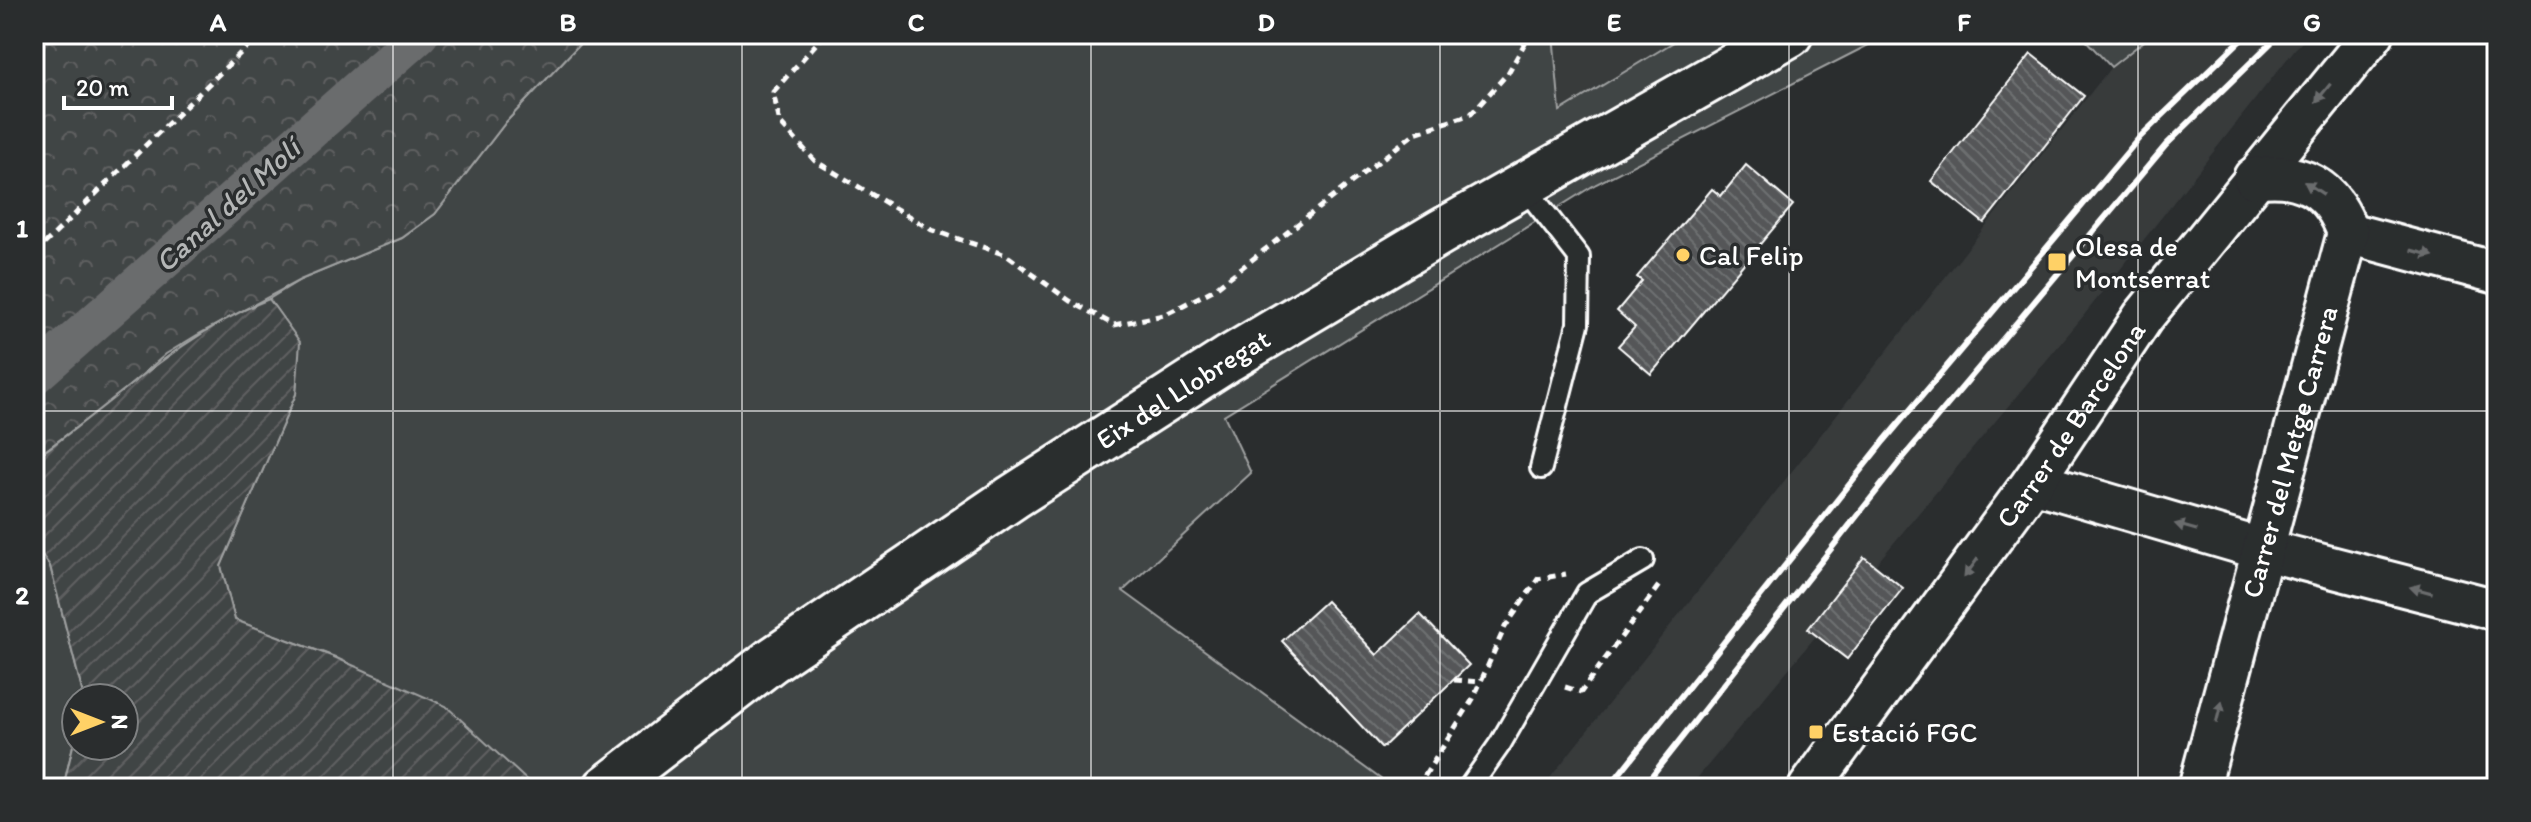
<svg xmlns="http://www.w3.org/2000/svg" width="2531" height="822" viewBox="0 0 2531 822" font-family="Itim,sans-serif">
<defs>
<pattern id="forest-crowns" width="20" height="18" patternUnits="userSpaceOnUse" patternTransform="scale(2)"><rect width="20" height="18" fill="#414445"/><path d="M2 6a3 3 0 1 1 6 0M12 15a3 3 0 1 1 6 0" fill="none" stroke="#5e6061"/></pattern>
<pattern id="garden-furrows" width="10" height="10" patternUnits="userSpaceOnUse" patternTransform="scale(2)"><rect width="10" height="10" fill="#414445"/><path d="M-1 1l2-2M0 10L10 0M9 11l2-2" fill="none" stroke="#5e6061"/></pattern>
<pattern id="building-back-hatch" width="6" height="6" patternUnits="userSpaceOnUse" patternTransform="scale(2)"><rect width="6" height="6" fill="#555758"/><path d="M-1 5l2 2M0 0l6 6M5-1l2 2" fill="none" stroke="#6e7071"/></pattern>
</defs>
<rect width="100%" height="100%" fill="#2a2d2e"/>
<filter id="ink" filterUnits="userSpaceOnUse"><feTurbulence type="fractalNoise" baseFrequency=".0125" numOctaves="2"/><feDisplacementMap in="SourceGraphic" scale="16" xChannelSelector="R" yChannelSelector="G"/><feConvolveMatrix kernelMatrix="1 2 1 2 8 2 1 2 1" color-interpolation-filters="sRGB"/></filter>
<g filter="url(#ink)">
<g fill="#373a3b">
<path d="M1553,34H1687L1560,111Z"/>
<path d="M2153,34H2311L2295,49L2081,319L1689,788H1542L2111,67Z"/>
</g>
<g fill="#414445" stroke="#a0a2a2" stroke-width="2">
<path d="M589,34H1553L1560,111L1687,34H1890L1596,184L1224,415L1251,473L1123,591L1393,788H527L531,785L335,657L235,620L221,566L296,394L299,342L269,299L300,280L402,238L435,214L506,122Z"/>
<path d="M2080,34H2153L2111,67Z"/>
<path d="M34,544L50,566L84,698H76V733L63,788H34Z"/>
</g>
<path fill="url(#forest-crowns)" stroke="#a0a2a2" stroke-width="2" d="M34,34H589L506,122L435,214L402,238L300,280L197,335L166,354L113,400L34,459Z"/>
<path fill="url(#garden-furrows)" stroke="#a0a2a2" stroke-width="2" d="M269,299L300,342L296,394L221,566L235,620L334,657L446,706L532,785L527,788H63L76,733V746H124V698H84L50,566L34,544V459C114,403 177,336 269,299Z"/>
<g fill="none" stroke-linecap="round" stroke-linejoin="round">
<path stroke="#6a6c6d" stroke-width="38" d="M34,376L420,34"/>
</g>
<g fill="url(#building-back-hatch)" stroke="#fff" stroke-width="2">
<path d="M2031,54L2084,96L1984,223L1931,181Z"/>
<path d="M1746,165L1793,205L1651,374L1618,346L1635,327L1617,311L1642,281L1637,277L1712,189L1721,196Z"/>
<path d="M1864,557L1903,588L1847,659L1808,629Z"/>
<path d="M1326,601L1377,655L1420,614L1469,665L1382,748L1282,641Z"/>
</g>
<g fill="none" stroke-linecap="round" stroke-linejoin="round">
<g stroke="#fff" stroke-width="26">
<g id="lane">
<path d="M1523,185L1579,257L1578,324L1541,468"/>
<path d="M1469,788L1500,744L1587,593L1643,560"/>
</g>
</g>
<g stroke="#fff" stroke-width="46">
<g id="street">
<path d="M2348,233L2497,273"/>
<path d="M2033,482L2261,549L2497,610"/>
<path id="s1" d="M1809,788L2033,482L2143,317L2373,34"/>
<path id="s2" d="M2199,788L2348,233C2332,187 2301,171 2254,178"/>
</g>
</g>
<g stroke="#fff" stroke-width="50">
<g id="highway">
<path id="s3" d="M606,788L771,661L1013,497L1228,359L1441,232L1790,34"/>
</g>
</g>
<g stroke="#fff" stroke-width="5" stroke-dasharray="8 6" stroke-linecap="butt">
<path d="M825,34L773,92L780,123L815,161L932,230L1006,255L1070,301L1114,325L1164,315L1213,290L1415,133L1471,114L1508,73L1530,34"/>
<path d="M34,254L260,34"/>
<path d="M1454,680L1481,682"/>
<path d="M1565,687L1581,692L1660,584"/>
<path d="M1417,788L1473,699L1505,627L1538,579L1566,574"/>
</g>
<use href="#lane" stroke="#2a2d2e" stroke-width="20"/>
<use href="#street" stroke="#2a2d2e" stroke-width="40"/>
<use href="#highway" stroke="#2a2d2e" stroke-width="44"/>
<g stroke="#fff" stroke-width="6">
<path d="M1608,788L1884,441L2140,137L2247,34"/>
<path d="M1642,788L1902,459L2166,145L2280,34"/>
</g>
</g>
<defs><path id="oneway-solid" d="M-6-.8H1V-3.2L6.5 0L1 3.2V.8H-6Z" transform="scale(2)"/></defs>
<g fill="#6a6c6d">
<use href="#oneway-solid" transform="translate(2323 93) rotate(129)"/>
<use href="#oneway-solid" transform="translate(2314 188) rotate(-147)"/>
<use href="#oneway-solid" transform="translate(2422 253) rotate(15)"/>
<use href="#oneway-solid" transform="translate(2186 527) rotate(-164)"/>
<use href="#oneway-solid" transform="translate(1971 568) rotate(126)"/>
<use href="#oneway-solid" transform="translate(2421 590) rotate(-165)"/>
<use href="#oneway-solid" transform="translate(2219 712) rotate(-76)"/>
</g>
</g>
<path fill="none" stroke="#fff" stroke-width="2" stroke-opacity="0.55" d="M393,34V788M742,34V788M1091,34V788M1440,34V788M1789,34V788M2138,34V788M34,411H2497"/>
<g fill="#ffd166" stroke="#2a2d2e" stroke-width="3">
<circle cx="1683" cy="255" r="8"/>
<rect x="2047" y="252" width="20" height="20" rx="4"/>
<rect x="1808" y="724" width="16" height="16" rx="4"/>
</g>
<g text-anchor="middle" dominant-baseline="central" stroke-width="7" stroke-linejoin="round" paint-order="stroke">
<g font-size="28" fill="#fff" stroke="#2a2d2e" text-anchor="start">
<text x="2075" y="246">Olesa de<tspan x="2075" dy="32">Montserrat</tspan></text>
<text x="1699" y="255">Cal Felip</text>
<text x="1832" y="732">Estació FGC</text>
</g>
<g font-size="28" fill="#fff" stroke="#2a2d2e">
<text stroke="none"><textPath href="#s3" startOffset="702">Eix del Llobregat</textPath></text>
<text stroke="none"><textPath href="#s1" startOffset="448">Carrer de Barcelona</textPath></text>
<text stroke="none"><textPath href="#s2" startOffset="348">Carrer del Metge Carrera</textPath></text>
</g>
<g font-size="30" font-style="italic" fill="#b4b6b6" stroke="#2a2d2e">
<text transform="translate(227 205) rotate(-42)">Canal del Molí</text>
</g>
</g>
<rect width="2531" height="822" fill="none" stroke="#2a2d2e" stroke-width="88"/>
<g transform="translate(100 722) rotate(90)"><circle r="38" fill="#2a2d2e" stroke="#7f8182" stroke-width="2"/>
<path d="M0-6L14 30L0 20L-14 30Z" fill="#ffd166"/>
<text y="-12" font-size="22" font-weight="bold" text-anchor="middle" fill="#ffffff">N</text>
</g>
<path d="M64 96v12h108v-12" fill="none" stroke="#ffffff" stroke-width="4"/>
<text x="76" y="96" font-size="24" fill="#ffffff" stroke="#2a2d2e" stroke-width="6" paint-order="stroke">20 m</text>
<rect x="44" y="44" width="2443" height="734" fill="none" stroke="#fff" stroke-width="3"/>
<g font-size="26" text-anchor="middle" font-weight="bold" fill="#fff">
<text x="218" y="31">A</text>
<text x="568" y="31">B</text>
<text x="916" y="31">C</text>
<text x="1266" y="31">D</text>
<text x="1614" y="31">E</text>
<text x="1964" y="31">F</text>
<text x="2312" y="31">G</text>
<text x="22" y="237">1</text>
<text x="22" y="604">2</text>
</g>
</svg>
